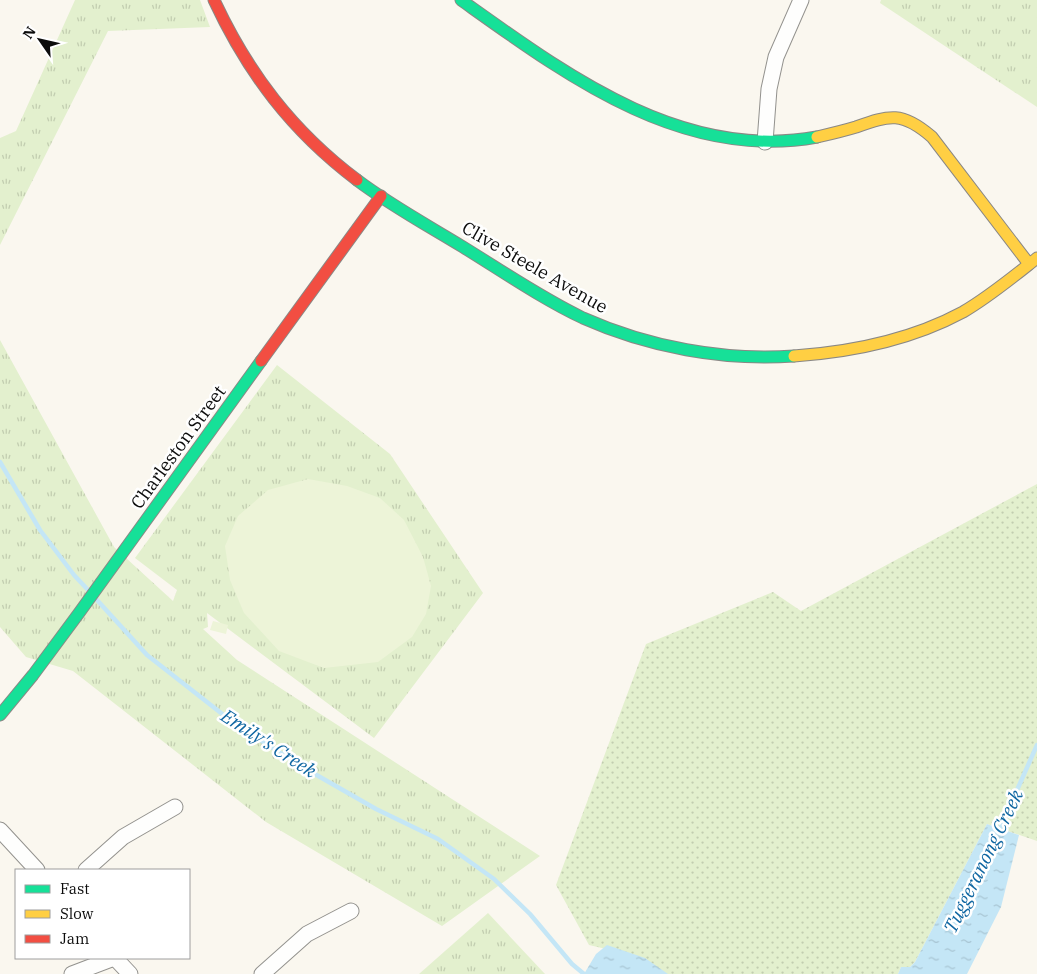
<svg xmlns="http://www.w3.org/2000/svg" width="1037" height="974" viewBox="0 0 1037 974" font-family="'IBM Plex Serif',serif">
<defs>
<pattern id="grass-dots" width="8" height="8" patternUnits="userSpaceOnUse" patternTransform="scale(1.25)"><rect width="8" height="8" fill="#e3f0ce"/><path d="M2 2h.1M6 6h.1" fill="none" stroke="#c2cdb0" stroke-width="1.8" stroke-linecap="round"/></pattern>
<pattern id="park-tufts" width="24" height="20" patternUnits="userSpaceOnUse" patternTransform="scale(1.25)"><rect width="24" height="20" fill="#e3f0ce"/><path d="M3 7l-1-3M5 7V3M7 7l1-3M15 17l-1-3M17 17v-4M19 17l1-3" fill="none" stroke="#c2cdb0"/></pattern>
<pattern id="water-ripples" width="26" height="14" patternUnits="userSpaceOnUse" patternTransform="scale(1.25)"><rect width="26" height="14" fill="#c4e6f6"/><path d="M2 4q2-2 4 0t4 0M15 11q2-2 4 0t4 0" fill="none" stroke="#a7c4d2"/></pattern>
</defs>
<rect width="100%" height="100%" fill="#faf7ef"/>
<path fill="url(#grass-dots)" d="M1037,484V841L987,824L915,962L910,967H901L898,974H648L619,952L589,945L556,885L646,644L773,592L801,611Z"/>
<g fill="url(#park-tufts)">
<path d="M75,0H200L210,27L108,31L0,245V138L16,131Z"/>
<path d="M881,0H1037V107L880,3Z"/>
<path d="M0,340L114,547L173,601L177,590L135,558L277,365L390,454L483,593L374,738L207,613L208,627L203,629L237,660L540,856L442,926L266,822L73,671L26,657L0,627Z"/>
<path d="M488,913L545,974H419Z"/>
</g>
<g fill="#edf4d8">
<path d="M308,479L347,486L380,498L404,520L423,557L431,586L426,614L412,637L378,662L324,668L279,651L244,613L230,580L225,546L238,516L268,490Z"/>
<path d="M213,621L228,625L226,634L210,630Z"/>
</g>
<g fill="url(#water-ripples)">
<path d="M987,824L1019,835L1001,907L967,974H898L901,967H910L915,962Z"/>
<path d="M607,945L645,958L668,974H584L596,954Z"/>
</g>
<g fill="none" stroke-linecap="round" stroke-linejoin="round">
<g stroke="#c4e6f6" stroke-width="4.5">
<path d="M0,462L40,530L74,575L88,590"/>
<path d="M97,600L147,655L235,724L306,769L376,809L438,839L494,879L530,914L572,964L584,974"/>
<path d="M998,833L1037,745"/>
</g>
<g stroke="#93928e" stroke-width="17">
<g id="street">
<path d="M765,142L769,89L776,57L801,0"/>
<path d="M0,830L37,870"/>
<path d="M86,870L123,837L175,807"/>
<path d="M115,958L130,974"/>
<path d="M72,974L114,958"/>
<path d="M262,974L307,934L351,911"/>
</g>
</g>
<g stroke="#8a8885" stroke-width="13">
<g id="fast">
<path d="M461,0C565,74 682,162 817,137"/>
<path d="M357,180C390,205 427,225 463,247C502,271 541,298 583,318C648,347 723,361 794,356"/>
<path d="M0,715L33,675L79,613L261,361"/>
</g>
</g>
<g stroke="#8a8885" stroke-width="13">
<g id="slow">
<path d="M817,137C830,134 843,131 856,127C890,115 902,111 932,137L1029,264"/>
<path d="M794,356C852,352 911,340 963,312C989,297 1013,277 1037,258"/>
</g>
</g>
<g stroke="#8a8885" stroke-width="13">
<g id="jam">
<path d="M214,0C248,73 292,131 357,180"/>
<path d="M261,361L381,196"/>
</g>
</g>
<use href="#street" stroke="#fefefd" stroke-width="15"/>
<use href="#fast" stroke="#16e098" stroke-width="11"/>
<use href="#slow" stroke="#ffcf43" stroke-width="11"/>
<use href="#jam" stroke="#f24e42" stroke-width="11"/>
</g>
<g text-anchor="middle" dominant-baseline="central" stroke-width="5" stroke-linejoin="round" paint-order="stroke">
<g font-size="18" fill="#0c0c0c" stroke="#fff">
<text transform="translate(535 267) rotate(30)">Clive Steele Avenue</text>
<text transform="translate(178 447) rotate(-54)">Charleston Street</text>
</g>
<g font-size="19" font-style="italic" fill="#1067a2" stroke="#fff">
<text transform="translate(269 743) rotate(33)">Emily's Creek</text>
<text transform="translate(983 861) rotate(-64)">Tuggeranong Creek</text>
</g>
</g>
<rect x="15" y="869" width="175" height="90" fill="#ffffff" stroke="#9e9e9e"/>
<rect x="25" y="885" width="25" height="8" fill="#16e098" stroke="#9e9e9e"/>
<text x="60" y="894" font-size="15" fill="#0c0c0c">Fast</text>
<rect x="25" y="910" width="25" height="8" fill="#ffcf43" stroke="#9e9e9e"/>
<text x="60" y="919" font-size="15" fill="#0c0c0c">Slow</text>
<rect x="25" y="935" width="25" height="8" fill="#f24e42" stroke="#9e9e9e"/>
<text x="60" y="944" font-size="15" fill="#0c0c0c">Jam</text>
<g transform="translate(40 40) rotate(304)" stroke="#ffffff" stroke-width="4" paint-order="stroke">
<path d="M0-4L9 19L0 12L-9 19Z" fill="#0c0c0c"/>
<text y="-8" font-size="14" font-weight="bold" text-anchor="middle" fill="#0c0c0c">N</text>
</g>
</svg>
